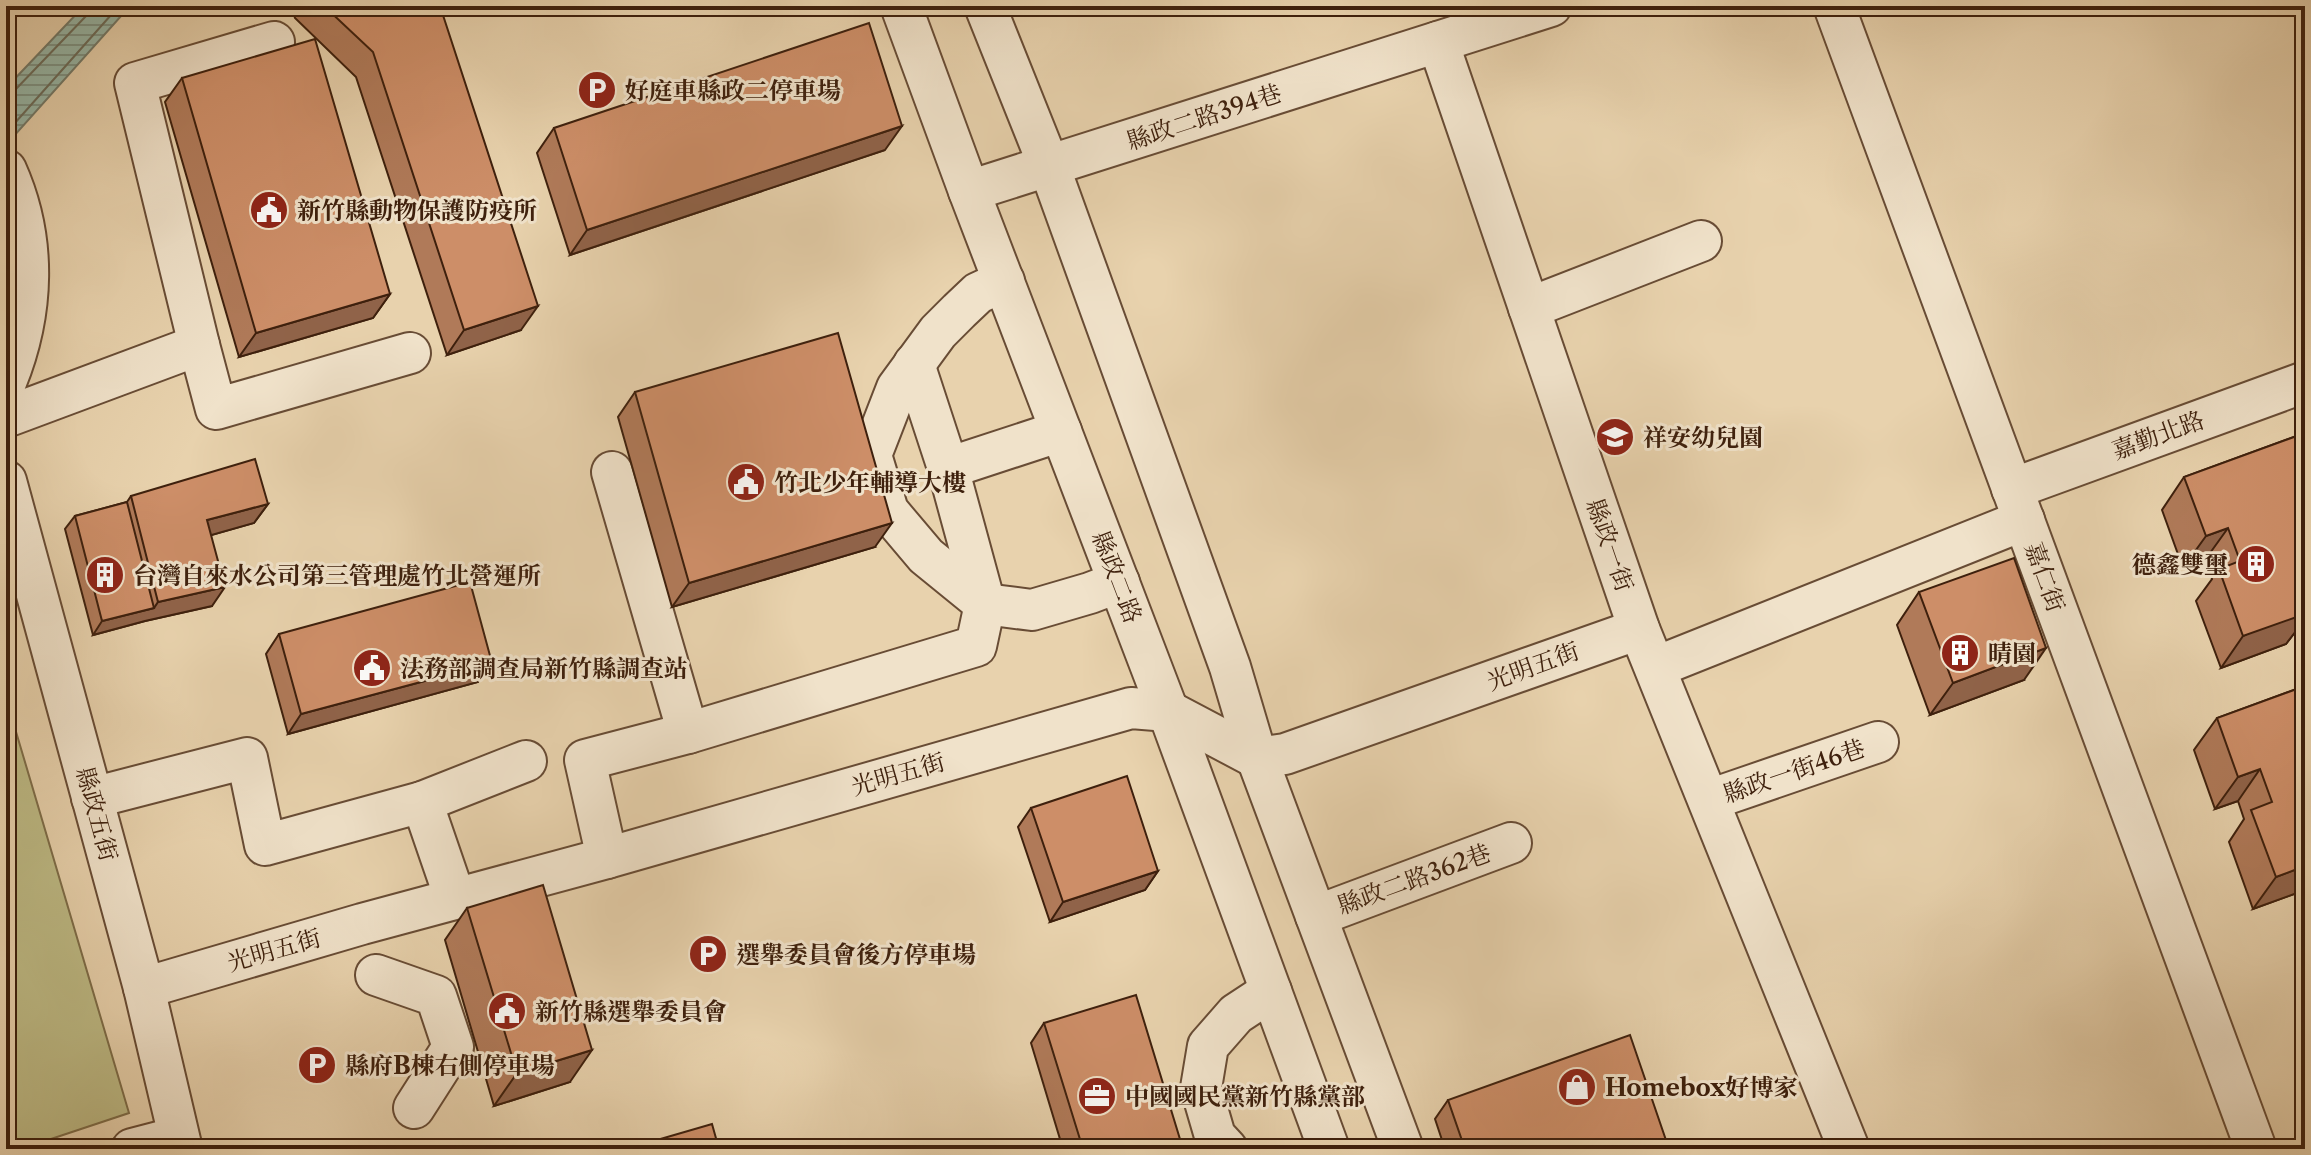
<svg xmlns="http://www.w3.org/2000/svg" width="2311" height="1155" viewBox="0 0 2311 1155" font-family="'Libre Caslon Text','Noto Serif TC',serif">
<defs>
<pattern id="water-rules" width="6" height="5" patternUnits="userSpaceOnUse" patternTransform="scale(2)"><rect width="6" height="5" fill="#97b8a9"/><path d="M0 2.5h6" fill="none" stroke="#7d9588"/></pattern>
</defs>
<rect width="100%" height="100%" fill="#e8d2ad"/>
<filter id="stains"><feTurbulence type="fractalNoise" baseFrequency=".0025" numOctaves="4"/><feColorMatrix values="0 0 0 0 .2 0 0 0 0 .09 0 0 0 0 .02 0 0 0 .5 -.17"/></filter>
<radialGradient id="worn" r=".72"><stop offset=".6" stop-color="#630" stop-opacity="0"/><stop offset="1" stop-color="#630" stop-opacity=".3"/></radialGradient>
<path fill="#bdba85" stroke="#7e6d49" stroke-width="2" d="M6,698L129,1113L21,1149H6Z"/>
<path fill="url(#water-rules)" stroke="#737b6b" stroke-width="2" d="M84,6H130L6,145V88Z"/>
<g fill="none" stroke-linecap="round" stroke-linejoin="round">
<g stroke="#6a6c5b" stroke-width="2">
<path d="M6,93L15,90L87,15L89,6"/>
<path d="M6,133L119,6"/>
</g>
<g stroke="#684c35" stroke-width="44">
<g id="minor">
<path d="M901,6L969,191L1168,711L1329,1149"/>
<path d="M985,6L1049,166L1230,667L1257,758L1403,1149"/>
<path d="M1834,6L2256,1149"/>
<path d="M274,42L135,83L199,345L216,409L410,353"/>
<path d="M1438,42L1639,629L1849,1149"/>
<path d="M6,170C37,239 34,313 6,382"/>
<path d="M969,191L1551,6"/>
<path d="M1004,281L978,293L959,311L938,332L897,388L871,455L888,511L926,556L985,604L1032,610L1090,593L1119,582"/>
<path d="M1529,308L1701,241"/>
<path d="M6,417L199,345"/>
<path d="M948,468L1061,431"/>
<path d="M612,472L688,733"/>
<path d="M6,481L144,988L182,1149"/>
<path d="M2012,489L2305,382"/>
<path d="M1656,667L2024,520"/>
<path d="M92,798L247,758L265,845L422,802L526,761"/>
<path d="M1709,800L1878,742"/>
<path d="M422,802L455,898"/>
<path d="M607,858L585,760L688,733L976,646L985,604L948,468L914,364"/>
<path d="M1316,916L1511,843"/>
<path d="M376,975L436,996L453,1047L414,1108"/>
<path d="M144,988L362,924L607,858L1131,708L1168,711L1257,758L1285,754L1639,629"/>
<path d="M132,1149L178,1137"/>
<path d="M1227,1149L1215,1136L1201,1088L1208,1046L1236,1014L1271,991"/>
</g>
</g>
<use href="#minor" stroke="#f0e2ca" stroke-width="40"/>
</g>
<g fill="#b07a59" stroke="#3e200d" stroke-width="2">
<path d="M291,6H440L521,330L447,355L356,77L295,18Z"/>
<path d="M182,78L390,294L373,318L239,357L165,102Z"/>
<path d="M554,128L885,150L570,255L537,153Z"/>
<path d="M635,392L875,547L672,607L618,417Z"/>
<path d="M2305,433L2296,631L2286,644L2221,668L2196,601L2212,579L2205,560L2183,568L2162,510L2184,477Z"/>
<path d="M131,496L268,504L254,523L211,535L212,606L145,621L93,635L65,529L75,516L127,502Z"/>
<path d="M1919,592L2024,680L1930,715L1897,625Z"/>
<path d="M279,634L492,663L478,682L288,734L266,654Z"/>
<path d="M2305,686V890L2253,909L2229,842L2244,819L2238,801L2215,809L2194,750L2217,718Z"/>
<path d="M1031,808L1158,871L1145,890L1050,922L1018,827Z"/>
<path d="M467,908L570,1082L494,1106L445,940Z"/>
<path d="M1044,1023L1183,1149H1063L1031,1043Z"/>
<path d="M1448,1100L1669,1149H1445L1435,1119Z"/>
</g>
<g fill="#906349" stroke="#3e200d" stroke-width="2">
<path d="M902,126L885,150L570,255L587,230Z"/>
<path d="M390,294L373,318L239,357L256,333Z"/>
<path d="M538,306L521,330L447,355L464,330Z"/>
<path d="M268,504L254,523L194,540L207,520Z"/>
<path d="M892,523L875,547L672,607L689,583Z"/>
<path d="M2228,528L2205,560L2183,568L2206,536Z"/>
<path d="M225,587L212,606L145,621L93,635L102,621L154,608L158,602Z"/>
<path d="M2305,604V627L2296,631L2286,644L2221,668L2243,636Z"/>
<path d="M2046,648L2024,680L1930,715L1953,683Z"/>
<path d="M492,663L478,682L288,734L301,714Z"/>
<path d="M2260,769L2238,801L2215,809L2238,777Z"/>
<path d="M2305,866V890L2253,909L2276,877Z"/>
<path d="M1158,871L1145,890L1050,922L1063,902Z"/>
<path d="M592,1050L570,1082L494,1106L517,1073Z"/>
</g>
<g fill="#cd8e68" stroke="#3e200d" stroke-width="2">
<path d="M324,6H440L538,306L464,330L373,52Z"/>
<path d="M869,23L902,126L587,230L554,128Z"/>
<path d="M315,39L390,294L256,333L182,78Z"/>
<path d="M838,333L892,523L689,583L635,392Z"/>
<path d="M2305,433V614L2243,636L2219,569L2240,561L2228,528L2206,536L2184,477Z"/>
<path d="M255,459L268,504L207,520L225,587L158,602L131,496Z"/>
<path d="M127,502L154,608L102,621L75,516Z"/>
<path d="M2014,558L2046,648L1953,683L1919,592Z"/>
<path d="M470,582L492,663L301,714L279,634Z"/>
<path d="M2305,686V866L2276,877L2251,810L2272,802L2260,769L2238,777L2217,718Z"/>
<path d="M1127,776L1158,871L1063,902L1031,808Z"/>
<path d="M543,885L592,1050L517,1073L467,908Z"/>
<path d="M1136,995L1183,1149H1083L1044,1023Z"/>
<path d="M1630,1035L1669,1149H1465L1448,1100Z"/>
<path d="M712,1124L719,1149H626Z"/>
</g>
<defs>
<g id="parking-disc" transform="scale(2)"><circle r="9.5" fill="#8f2418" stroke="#f0e2ca"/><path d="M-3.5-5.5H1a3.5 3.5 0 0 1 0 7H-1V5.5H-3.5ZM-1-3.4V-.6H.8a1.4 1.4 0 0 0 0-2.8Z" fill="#fff"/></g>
<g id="civic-disc" transform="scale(2)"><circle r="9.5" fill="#8f2418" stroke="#f0e2ca"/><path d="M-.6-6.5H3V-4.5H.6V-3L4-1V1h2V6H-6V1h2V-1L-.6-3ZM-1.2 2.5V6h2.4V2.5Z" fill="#fff"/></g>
<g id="school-disc" transform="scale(2)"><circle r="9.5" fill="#8f2418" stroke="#f0e2ca"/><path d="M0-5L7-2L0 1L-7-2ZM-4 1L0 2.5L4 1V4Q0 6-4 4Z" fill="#fff"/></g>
<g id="building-disc" transform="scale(2)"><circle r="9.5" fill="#8f2418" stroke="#f0e2ca"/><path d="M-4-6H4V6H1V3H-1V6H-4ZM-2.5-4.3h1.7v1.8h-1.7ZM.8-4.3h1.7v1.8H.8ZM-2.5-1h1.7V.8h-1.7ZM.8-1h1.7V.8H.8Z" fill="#fff"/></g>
<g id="shop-disc" transform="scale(2)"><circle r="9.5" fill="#8f2418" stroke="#f0e2ca"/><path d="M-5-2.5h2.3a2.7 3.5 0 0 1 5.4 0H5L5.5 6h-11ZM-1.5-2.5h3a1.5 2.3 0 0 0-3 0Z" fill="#fff"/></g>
<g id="office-disc" transform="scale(2)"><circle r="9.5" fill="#8f2418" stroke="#f0e2ca"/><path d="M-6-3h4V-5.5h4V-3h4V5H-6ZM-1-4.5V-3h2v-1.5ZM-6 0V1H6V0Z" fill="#fff"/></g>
</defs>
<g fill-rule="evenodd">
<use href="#parking-disc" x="597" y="90"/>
<use href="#civic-disc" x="269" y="210"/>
<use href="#school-disc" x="1615" y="437"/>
<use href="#civic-disc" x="746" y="482"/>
<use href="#building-disc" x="2256" y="564"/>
<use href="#building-disc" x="105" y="575"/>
<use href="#building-disc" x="1960" y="653"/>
<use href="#civic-disc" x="372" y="668"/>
<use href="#parking-disc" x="708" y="954"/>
<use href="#civic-disc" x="507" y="1011"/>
<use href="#parking-disc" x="317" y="1065"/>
<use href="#shop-disc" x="1577" y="1087"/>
<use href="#office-disc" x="1097" y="1096"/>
</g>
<g text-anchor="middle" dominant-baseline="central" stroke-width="6" stroke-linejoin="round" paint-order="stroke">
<g font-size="24" font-weight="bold" fill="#3e200d" stroke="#f0e2ca" text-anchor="start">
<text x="625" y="90">好庭車縣政二停車場</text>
<text x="297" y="210">新竹縣動物保護防疫所</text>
<text x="1643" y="437">祥安幼兒園</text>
<text x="774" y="482">竹北少年輔導大樓</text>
<text x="2228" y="564" text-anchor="end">德鑫雙璽</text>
<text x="133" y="575">台灣自來水公司第三管理處竹北營運所</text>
<text x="1988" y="653">晴園</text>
<text x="400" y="668">法務部調查局新竹縣調查站</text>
<text x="736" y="954">選舉委員會後方停車場</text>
<text x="535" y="1011">新竹縣選舉委員會</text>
<text x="345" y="1065">縣府B棟右側停車場</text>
<text x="1605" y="1087">Homebox好博家</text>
<text x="1125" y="1096">中國國民黨新竹縣黨部</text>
</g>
<g font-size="24" fill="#3e200d" stroke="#f0e2ca">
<text transform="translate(1204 117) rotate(-18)">縣政二路394巷</text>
<text transform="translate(2158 435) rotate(-20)">嘉勤北路</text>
<text transform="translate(1610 545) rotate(71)">縣政一街</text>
<text transform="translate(1117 577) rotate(69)">縣政二路</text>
<text transform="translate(2045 577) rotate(70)">嘉仁街</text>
<text transform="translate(1533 666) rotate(-20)">光明五街</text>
<text transform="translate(1794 771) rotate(-19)">縣政一街46巷</text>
<text transform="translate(898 774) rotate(-16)">光明五街</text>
<text transform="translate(97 814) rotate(75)">縣政五街</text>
<text transform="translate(1414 879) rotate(-20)">縣政二路362巷</text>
<text transform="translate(274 950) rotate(-16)">光明五街</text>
</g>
</g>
<rect width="2311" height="1155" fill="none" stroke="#e8d2ad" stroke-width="32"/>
<rect x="8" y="8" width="2295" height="1139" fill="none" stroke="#3e200d" stroke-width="4"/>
<rect x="16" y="16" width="2279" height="1123" fill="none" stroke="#3e200d" stroke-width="2"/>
<rect width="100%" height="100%" filter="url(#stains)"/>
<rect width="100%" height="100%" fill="url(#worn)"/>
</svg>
